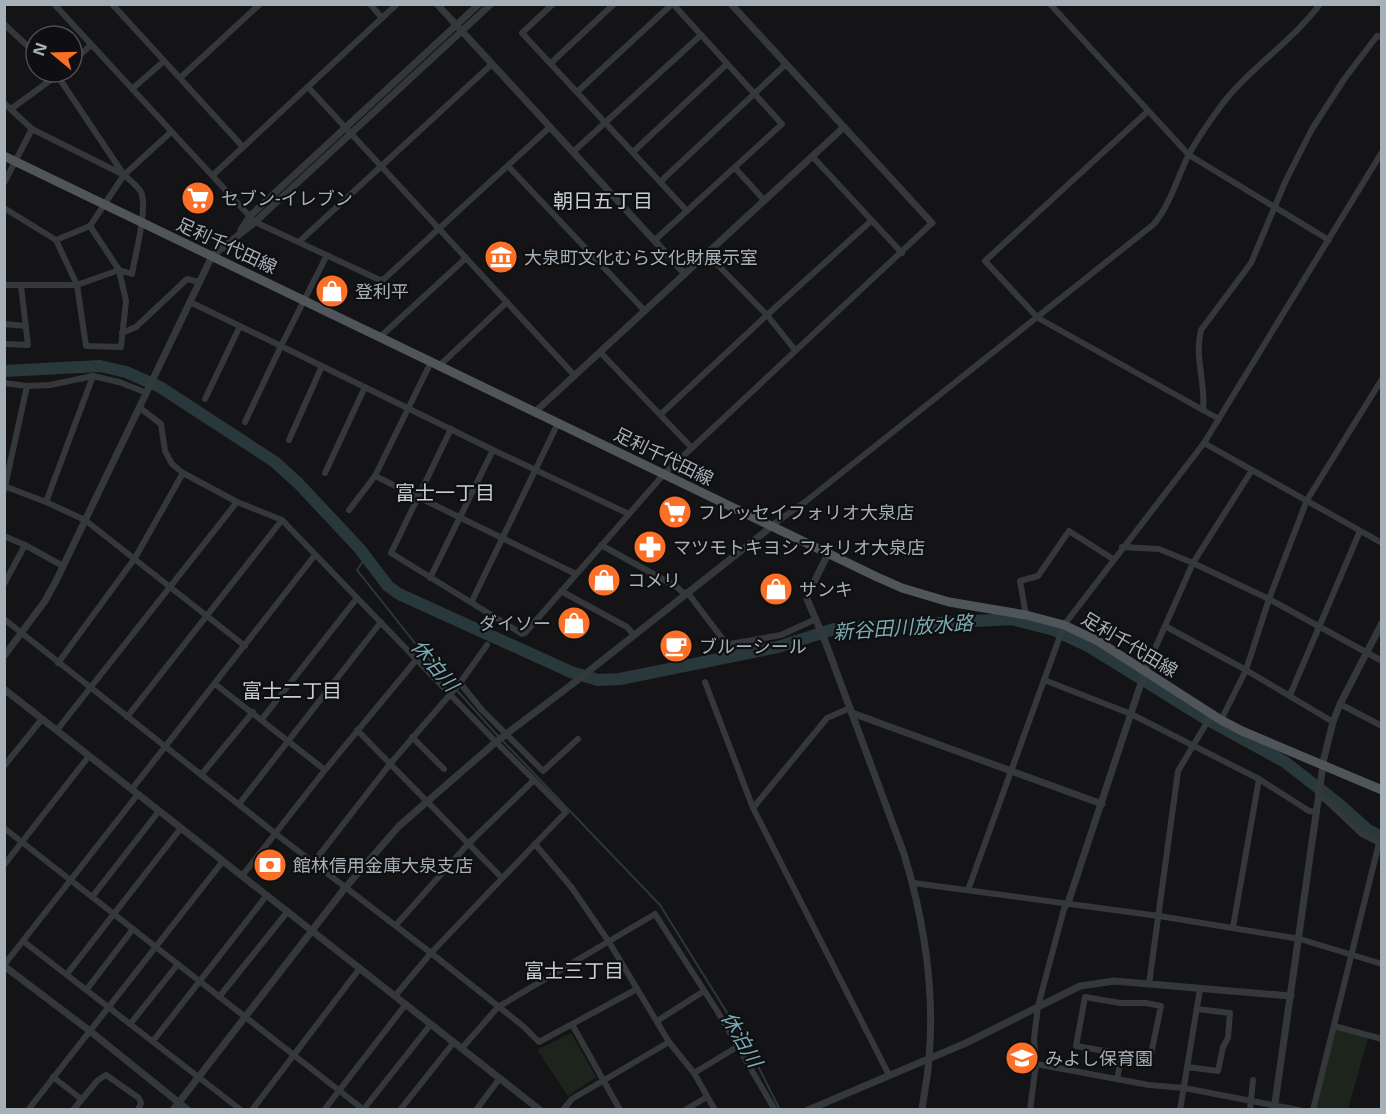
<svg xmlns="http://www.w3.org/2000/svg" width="1386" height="1114" viewBox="0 0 1386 1114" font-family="'Noto Sans','Noto Sans JP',sans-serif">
<rect width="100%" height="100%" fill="#141416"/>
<g fill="#1d241c">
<path d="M1334,1026L1369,1035L1348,1109L1313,1110Z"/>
<path d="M571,1033L596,1077L568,1096L537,1050Z"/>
</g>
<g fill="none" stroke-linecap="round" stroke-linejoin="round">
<g stroke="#29383a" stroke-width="2">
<path d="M366,557L357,570L418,647L498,736"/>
<path d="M502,740L660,905L749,1048L780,1110"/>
</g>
<path stroke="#29383a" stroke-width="12" d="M4,371L100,366L126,372L160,387L275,462L299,484L359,548L388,586L399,594L571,672L598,680L620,679L778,647L834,629L1011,619L1054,630L1088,646L1201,716L1285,762L1339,804L1368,830L1382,837"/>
<g stroke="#35383b" stroke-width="6">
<path d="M54,4L255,222L380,280L384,279L550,127"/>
<path d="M112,4L243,147"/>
<path d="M370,4L382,18"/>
<path d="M553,4L522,33L687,211"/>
<path d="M1050,4L1189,155L1329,240"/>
<path d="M4,24L36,54"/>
<path d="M72,62L91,45"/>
<path d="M551,63L614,4"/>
<path d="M55,72L124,175L171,132"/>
<path d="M180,78L260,4"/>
<path d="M308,87L575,376"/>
<path d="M132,89L164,61"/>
<path d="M577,92L672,4"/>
<path d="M4,103L32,129L4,183"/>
<path d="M11,109L59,74"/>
<path d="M1148,111L985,261L1038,318L1219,419"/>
<path d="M32,129L124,175L90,226L56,240"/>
<path d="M573,152L701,35"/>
<path d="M633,152L727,64"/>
<path d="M812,156L902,253"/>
<path d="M508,166L644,310"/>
<path d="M735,168L764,200"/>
<path d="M213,175L397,4"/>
<path d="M660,182L786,64"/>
<path d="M4,208L56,240L77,285L86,346L121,347L126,301L119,270L77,285H4"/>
<path d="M90,226L119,270L132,274C135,255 148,209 141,192C137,185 130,180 124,175"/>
<path d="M655,240L782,124L673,4"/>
<path d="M300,241L492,64"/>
<path d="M707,254L767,315L795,350"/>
<path d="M190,302L281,346L327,255"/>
<path d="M4,324L26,326"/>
<path d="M122,333L136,327L187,279L199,282"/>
<path d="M380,337L466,258"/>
<path d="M4,344L28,345L21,286"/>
<path d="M600,352L691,447"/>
<path d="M431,362L375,476L576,574"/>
<path d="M439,366L507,302"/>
<path d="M4,383L27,386L50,385L93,376L119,382L147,393"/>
<path d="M205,399L240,326"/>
<path d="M140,408L161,424L165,451L172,464L183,473"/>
<path d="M1203,410C1206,383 1194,357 1201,330L1251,263L1286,180L1312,129L1345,78L1377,36L1382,37"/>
<path d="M661,414L767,315L871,221"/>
<path d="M245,422L281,346L493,450L629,514"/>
<path d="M451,429L391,553L522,634L525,633L664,474L932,223"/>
<path d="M289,440L322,366"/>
<path d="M1204,443L1382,543"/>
<path d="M325,473L365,387"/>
<path d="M4,486L46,502L85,520L245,646"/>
<path d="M4,491L27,386"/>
<path d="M46,502L93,376"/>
<path d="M349,510L375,476"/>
<path d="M771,526L805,502L1154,224C1171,203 1177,178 1189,154C1198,138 1209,122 1220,107C1249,68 1291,43 1320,4"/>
<path d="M4,536L25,545L4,584"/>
<path d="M25,545L63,566"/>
<path d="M601,545L677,587L685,595"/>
<path d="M1122,547L1159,549L1193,563L1269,599L1382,661"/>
<path d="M430,578L493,450"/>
<path d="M561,591L627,627L634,635"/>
<path d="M687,592L725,642L730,644L781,635L816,619"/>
<path d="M472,601L558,423"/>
<path d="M1026,615L1020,581L1038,576L1069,531L1113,559"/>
<path d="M4,619L276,834L431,953L523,1026L539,1042L637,989"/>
<path d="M1165,626L1246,670L1333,722"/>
<path d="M58,663L135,558L183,473L237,502L282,520L496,742L566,812L535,844"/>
<path d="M1145,671L1193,563L1252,470"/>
<path d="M1044,680L1131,714L1259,779L1309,811L1316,812"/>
<path d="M705,682L753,808L889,1075"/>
<path d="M460,683L482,710L543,771L578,739"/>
<path d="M215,684L325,770"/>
<path d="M1290,695L1360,531"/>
<path d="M1340,704L1382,726"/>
<path d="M127,717L282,520"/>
<path d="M262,719L357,598"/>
<path d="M1221,720L1246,670L1269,599L1307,500L1382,379"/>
<path d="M57,730L237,502"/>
<path d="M357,730L502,878"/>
<path d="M412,737L444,769"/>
<path d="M4,766L42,719"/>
<path d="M201,775L253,712"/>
<path d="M132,789L315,555"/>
<path d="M1319,797L1326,800L1362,834L1382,844"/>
<path d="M239,804L381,622"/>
<path d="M753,808L827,718L850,708"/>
<path d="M4,828L364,1110"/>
<path d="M313,863L390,764L460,683L487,645"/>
<path d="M4,865L89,756"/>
<path d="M242,876L325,770L417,659"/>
<path d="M913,883L1159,916L1300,939L1382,964"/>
<path d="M968,890L1064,625L1204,443L1382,152"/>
<path d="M92,897L159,811"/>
<path d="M396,925L468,844L534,780"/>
<path d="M1233,927L1259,779"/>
<path d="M23,941L241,1110"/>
<path d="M4,965L138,794"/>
<path d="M67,974L181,828"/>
<path d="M1149,984L1178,771L1212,714"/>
<path d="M87,989L133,929"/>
<path d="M395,996L431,953L535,844L572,888L609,942L669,1042L694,1073L715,1110"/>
<path d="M219,997L288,911"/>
<path d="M657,1021L704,991"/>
<path d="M131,1023L178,964"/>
<path d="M573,1026L620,1110"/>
<path d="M1334,1026L1382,1039"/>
<path d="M153,1041L267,895"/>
<path d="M462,1048L498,1007L655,914L716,1009L775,1110"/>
<path d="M1036,1064L1149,1085L1184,1088L1299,1110"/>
<path d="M1187,1067L1218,1071L1223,1047L1228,1038L1230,1013L1197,1009"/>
<path d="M694,1073L737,1047"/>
<path d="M53,1077L80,1098"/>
<path d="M1117,1079L1122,1054L1076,1046L1085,997L1120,1003H1146L1161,1006L1150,1059L1122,1054"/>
<path d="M28,1110L223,861"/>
<path d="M73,1110L98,1080L106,1075L139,1098L141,1103L138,1110"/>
<path d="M252,1110L360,968"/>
<path d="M324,1110L406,1004"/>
<path d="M363,1110L431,1024"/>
<path d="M400,1110L454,1042"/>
<path d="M476,1110L500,1078"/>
<path d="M563,1110L572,1099L669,1042"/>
<path d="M685,1110L707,1097"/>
<path d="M1030,1110L1036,1064L1034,1039L1038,1006L1064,909L1068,903"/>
<path d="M1180,1110L1200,989"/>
<path d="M1250,1110L1253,1080"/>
<path d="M1313,1110L1379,843"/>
</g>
<g stroke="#35383b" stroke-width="7">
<path d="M437,4L685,274"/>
<path d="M731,4L932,223"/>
<path d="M241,230L250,216L479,4"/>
<path d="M535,412L844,127"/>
<path d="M828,554L808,594L807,599L825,641L904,854C924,920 935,991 929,1059C928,1076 924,1093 922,1110"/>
<path d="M4,656L45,601L56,581L212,256L255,222L491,4"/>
<path d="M4,689L540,1110"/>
<path d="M852,713L1102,804"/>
<path d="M1068,903L1145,671"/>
<path d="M4,966L90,1031L188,1110"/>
<path d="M173,1110L345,888L399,826L497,741L575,682L771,527"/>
<path d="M808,1110L966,1043L1080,986L1114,981L1291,996"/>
<path d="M1274,1110L1324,758L1333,722L1340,704L1382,623"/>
</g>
<path stroke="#50555a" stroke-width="9" d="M4,156L877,577L902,588L949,602L1026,615L1064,625L1098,641L1221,720L1242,731L1382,790"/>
</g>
<defs>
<g id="supermarket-disc" transform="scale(1.725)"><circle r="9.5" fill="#fb7026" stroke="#0f0f11"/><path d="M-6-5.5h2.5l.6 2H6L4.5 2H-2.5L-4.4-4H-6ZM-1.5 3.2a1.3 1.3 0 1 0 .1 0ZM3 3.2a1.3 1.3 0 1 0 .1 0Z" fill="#fff"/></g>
<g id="museum-disc" transform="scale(1.725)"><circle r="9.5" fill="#fb7026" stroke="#0f0f11"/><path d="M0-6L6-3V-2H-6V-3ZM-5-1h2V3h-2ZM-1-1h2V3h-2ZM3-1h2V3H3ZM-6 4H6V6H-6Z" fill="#fff"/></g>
<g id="shop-disc" transform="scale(1.725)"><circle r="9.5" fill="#fb7026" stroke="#0f0f11"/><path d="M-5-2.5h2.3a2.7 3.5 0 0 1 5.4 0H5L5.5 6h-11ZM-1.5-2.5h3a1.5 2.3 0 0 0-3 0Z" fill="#fff"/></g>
<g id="pharmacy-disc" transform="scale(1.725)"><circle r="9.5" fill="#fb7026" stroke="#0f0f11"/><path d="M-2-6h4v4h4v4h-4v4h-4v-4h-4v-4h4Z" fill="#fff"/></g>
<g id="cafe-disc" transform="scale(1.725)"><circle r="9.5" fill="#fb7026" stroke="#0f0f11"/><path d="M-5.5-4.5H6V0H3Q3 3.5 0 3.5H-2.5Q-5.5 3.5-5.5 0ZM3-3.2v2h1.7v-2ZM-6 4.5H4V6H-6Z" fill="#fff"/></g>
<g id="bank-disc" transform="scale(1.725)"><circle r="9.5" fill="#fb7026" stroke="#0f0f11"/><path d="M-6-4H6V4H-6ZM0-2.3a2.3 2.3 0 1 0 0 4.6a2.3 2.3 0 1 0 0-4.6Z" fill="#fff"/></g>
<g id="school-disc" transform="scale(1.725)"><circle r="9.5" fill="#fb7026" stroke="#0f0f11"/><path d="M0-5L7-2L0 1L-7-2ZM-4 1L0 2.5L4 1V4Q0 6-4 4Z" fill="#fff"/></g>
</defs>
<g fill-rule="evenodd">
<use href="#supermarket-disc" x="198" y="198"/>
<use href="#museum-disc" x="501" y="257"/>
<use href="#shop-disc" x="332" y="291"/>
<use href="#supermarket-disc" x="675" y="512"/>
<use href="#pharmacy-disc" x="650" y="547"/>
<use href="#shop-disc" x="604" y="580"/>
<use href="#shop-disc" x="776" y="589"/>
<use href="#shop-disc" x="574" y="623"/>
<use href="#cafe-disc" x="676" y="646"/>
<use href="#bank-disc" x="270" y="865"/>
<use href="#school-disc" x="1022" y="1058"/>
</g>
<g text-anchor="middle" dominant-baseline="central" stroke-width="4.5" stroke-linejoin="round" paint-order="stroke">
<g font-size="18" fill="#a5b0b7" stroke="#0f0f11" text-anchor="start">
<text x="221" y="198">セブン-イレブン</text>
<text x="524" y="257">大泉町文化むら文化財展示室</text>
<text x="355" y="291">登利平</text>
<text x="698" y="512">フレッセイフォリオ大泉店</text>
<text x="673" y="547">マツモトキヨシフォリオ大泉店</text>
<text x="627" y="580">コメリ</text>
<text x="799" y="589">サンキ</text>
<text x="551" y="623" text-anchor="end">ダイソー</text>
<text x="699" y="646">ブルーシール</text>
<text x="293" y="865">館林信用金庫大泉支店</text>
<text x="1045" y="1058">みよし保育園</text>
</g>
<g font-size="18" fill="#a5b0b7" stroke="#0f0f11">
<text transform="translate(227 245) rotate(25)">足利千代田線</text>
<text transform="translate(664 456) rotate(26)">足利千代田線</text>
<text transform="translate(1130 644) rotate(31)">足利千代田線</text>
</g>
<g font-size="20" fill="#c6cdd3" stroke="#0f0f11">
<text x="603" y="200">朝日五丁目</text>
<text x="445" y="492">富士一丁目</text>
<text x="292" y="690">富士二丁目</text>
<text x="574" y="970">富士三丁目</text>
</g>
<g font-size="20" font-style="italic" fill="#7aabb4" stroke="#0f0f11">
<text transform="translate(903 627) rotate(-4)">新谷田川放水路</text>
<text transform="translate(435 665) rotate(50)">休泊川</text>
<text transform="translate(742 1039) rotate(60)">休泊川</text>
</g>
</g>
<rect width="1386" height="1114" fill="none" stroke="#a5b0b7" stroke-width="12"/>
<g transform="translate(54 54) rotate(289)"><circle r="28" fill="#0f0f11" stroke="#4b4f53" stroke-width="1.5"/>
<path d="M0-4.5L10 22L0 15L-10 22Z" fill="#fb7026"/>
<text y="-9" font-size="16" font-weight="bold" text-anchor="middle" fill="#a5b0b7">N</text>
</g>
</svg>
